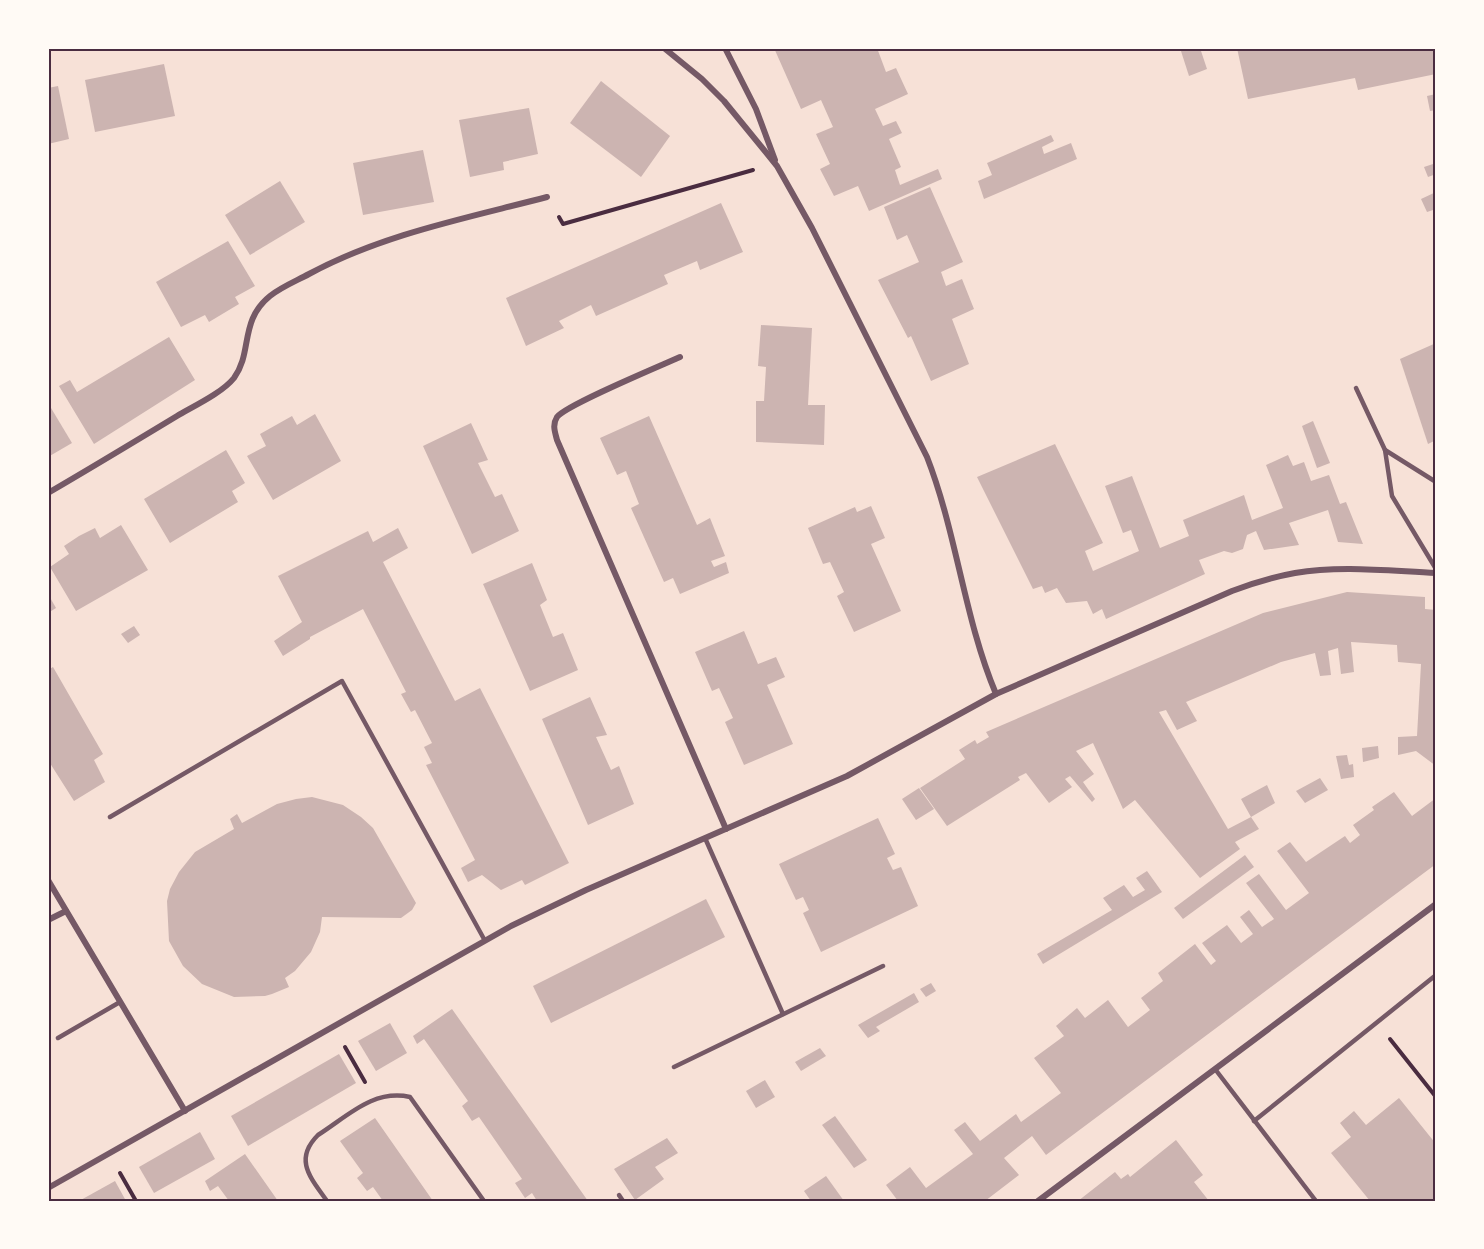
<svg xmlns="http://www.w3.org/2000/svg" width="1484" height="1249" viewBox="0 0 1484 1249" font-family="'Titillium Web',sans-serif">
<rect width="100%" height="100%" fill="#f7e1d7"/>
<g fill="#ccb4b1">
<path d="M774,48H877L886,72L896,68L908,94L875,109L883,126L896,121L902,133L889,139L901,167L895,170L900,185L938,169L942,179L869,211L858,186L834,196L820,169L830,164L816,134L833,127L821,100L801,109Z"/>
<path d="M1180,48H1200L1207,69L1189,76Z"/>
<path d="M1237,48H1436V74L1358,90L1355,78L1248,99Z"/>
<path d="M164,64L175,116L95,132L85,80Z"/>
<path d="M601,81L670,136L641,177L570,123Z"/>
<path d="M58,86L69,139L48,144V88Z"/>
<path d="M1436,94V110L1430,111L1427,96Z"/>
<path d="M529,108L538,154L503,162L504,170L470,177L459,120Z"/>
<path d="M1051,135L1054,141L1042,147L1044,154L1071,143L1077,159L984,199L978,181L992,175L987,163Z"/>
<path d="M423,150L434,202L363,215L353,163Z"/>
<path d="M1436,163V174L1428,177L1424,167Z"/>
<path d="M280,181L305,222L250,255L225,215Z"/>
<path d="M930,187L963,262L941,272L946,286L962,279L974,309L952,319L969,364L931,381L911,336L908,338L878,280L919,262L907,235L897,240L884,207Z"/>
<path d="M1436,192V209L1427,212L1421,199Z"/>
<path d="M721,203L743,252L700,270L697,261L664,275L668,284L596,316L591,305L559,321L564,328L526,346L506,298Z"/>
<path d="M228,241L255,286L235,297L239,304L209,322L205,315L181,327L156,282Z"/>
<path d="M761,325L812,328L808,405H825L824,445L756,442V401H764L766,367L758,366Z"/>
<path d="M169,337L195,380L94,444L59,386L70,380L77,392Z"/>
<path d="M1436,343V440L1428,444L1400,359Z"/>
<path d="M48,403L72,443L48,457Z"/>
<path d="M315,414L341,461L273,500L247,456L266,446L260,434L292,416L297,425Z"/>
<path d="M649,416L697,525L710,518L725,556L711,561L714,567L726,562L729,573L680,594L673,578L664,582L631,508L639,504L626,471L617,475L600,438Z"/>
<path d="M1313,421L1330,463L1317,468L1302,426Z"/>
<path d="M471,423L488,460L478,463L495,497L502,494L519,531L472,554L423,446Z"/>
<path d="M1055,444L1103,543L1085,551L1093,571L1139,551L1131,530L1123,533L1105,486L1132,476L1160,548L1189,536L1183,520L1244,495L1252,520L1283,508L1266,465L1288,455L1293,466L1304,462L1311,481L1329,475L1340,504L1346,502L1363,544L1338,542L1328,510L1289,523L1299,545L1264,550L1256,531L1247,535L1243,549L1232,553L1224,551L1199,560L1205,574L1106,619L1102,609L1093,614L1087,601L1066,603L1057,588L1045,593L1042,586L1033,589L977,477Z"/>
<path d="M226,450L245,483L232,491L238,502L170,543L144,499Z"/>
<path d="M871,506L885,538L871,544L901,611L854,632L837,596L844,592L830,562L823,564L808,528L855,507L857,512Z"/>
<path d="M121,525L148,570L76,611L50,567L69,554L64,546L79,536L95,528L100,538Z"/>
<path d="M398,528L408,548L383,562L455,701L480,688L569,863L525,885L522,880L501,890L482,875L468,882L461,868L475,860L426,765L432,763L424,747L432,743L415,710L411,712L401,694L406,692L363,609L310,637V639L283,656L274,641L302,622L278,576L368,531L373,542Z"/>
<path d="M532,563L547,600L540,605L553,637L563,633L578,670L530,691L483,584Z"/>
<path d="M1347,592L1425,597V609L1436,610V766L1416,751L1398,755V737L1417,736L1421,664L1398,662L1397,645L1351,642L1354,672L1341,674L1338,648L1328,651L1331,675L1320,676L1315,653L1281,662L1186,702L1197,721L1177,730L1166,710L1159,712L1228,829L1251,817L1241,799L1267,785L1275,803L1251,817L1259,829L1235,842L1240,849L1200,878L1135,800L1123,809L1093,743L1076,751L1094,774L1083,782L1095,799L1092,802L1070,776L1065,779L1072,787L1049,803L1026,773L1018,777L1020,780L947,826L920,788L965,759L959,750L975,740L977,744L989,737L986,732L1263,613Z"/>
<path d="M48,594L56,608L48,613Z"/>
<path d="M134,626L140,635L128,643L121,634Z"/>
<path d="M744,631L758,664L776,657L785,677L767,685L793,744L744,765L725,722L733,718L719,688L712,691L695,652Z"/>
<path d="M53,667L103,754L94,760L105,782L74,801L48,760V670Z"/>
<path d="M590,697L607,735L596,737L611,770L619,766L634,804L588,825L542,719Z"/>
<path d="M1378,746L1379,758L1363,762L1362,748Z"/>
<path d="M1347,755L1349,765L1353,764L1354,777L1341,779L1336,756Z"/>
<path d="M1320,778L1328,790L1305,803L1296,791Z"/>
<path d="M919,788L934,809L916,820L902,799Z"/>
<path d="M1394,792L1412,816L1436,798V864L1046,1155L1032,1136L1004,1158L1019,1175L985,1201H898L886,1185L910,1167L926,1188L973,1154L954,1130L965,1122L980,1141L1016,1114L1021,1122L1061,1093L1034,1058L1064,1036L1056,1026L1077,1008L1085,1018L1108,1000L1128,1027L1150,1010L1141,998L1163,981L1158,973L1195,944L1211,965L1216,961L1202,943L1227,925L1241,943L1253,934L1240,917L1249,910L1262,927L1274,919L1246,883L1259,874L1286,910L1309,893L1277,851L1290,842L1306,862L1345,836L1350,843L1360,835L1353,825L1374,810L1372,807Z"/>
<path d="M312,797L343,805L361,817L373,828L416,903L412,910L401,918L322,917L320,932L311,952L295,971L285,978L289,987L272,994L265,996L234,997L202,984L183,966L169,941L167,901L170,889L179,872L195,852L234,829L230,819L237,814L242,823L277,804L296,799Z"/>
<path d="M878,818L895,854L887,858L893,870L901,867L918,906L821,952L803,913L809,910L803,897L796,900L779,864Z"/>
<path d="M1245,855L1254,867L1183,919L1174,908Z"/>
<path d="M1147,871L1162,892L1043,964L1037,954L1112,910L1103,898L1124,885L1133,897L1145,890L1136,878Z"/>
<path d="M706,899L725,937L551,1023L533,986Z"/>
<path d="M931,983L936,991L926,997L920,989Z"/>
<path d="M914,993L919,1002L876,1027L880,1031L868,1038L858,1025Z"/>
<path d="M452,1009L588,1201H537L532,1193L525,1198L515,1183L522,1179L479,1117L472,1121L462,1106L468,1101L424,1039L417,1044L413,1036Z"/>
<path d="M390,1023L407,1053L376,1071L358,1041Z"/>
<path d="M820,1048L826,1056L801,1071L795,1062Z"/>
<path d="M339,1054L356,1083L248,1146L231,1116Z"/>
<path d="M765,1080L775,1097L756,1108L746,1091Z"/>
<path d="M1399,1098L1436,1144V1201H1370L1331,1153L1351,1137L1340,1123L1354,1111L1366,1125Z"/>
<path d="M835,1116L867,1160L854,1168L822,1125Z"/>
<path d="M375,1118L433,1201H383L373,1187L367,1191L357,1178L363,1173L340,1141Z"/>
<path d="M200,1132L215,1159L154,1193L139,1167Z"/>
<path d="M667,1138L678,1153L655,1167L664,1179L635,1200L614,1169Z"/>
<path d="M1176,1140L1203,1175L1194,1182L1209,1201H1078L1115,1172L1121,1179L1128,1174L1130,1177Z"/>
<path d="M245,1154L278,1201H229L218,1186L210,1191L205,1181Z"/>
<path d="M826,1176L844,1201H811L804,1191Z"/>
<path d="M115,1181L126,1201H79Z"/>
</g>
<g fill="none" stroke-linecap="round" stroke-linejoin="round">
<g stroke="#4a2c40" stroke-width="4">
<path d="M559,217L563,224L753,170"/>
<path d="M1390,1039L1436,1097"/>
<path d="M345,1047L365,1082"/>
<path d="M120,1173L136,1201"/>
</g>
<g stroke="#755966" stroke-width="4.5">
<path d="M1356,388L1385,450"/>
<path d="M1436,482L1385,450L1392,496L1436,569"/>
<path d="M110,817L342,681L484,939"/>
<path d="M705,838L783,1014"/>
<path d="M58,1038L120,1002"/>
<path d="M674,1067L883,966"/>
<path d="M1215,1069L1316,1201"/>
<path d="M1254,1121L1436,975"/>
<path d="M619,1195L623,1201"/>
<path d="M327,1201C311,1178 293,1160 318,1135C348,1116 373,1089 410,1097L484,1201"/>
</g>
<g stroke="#755966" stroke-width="6">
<path d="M664,48L702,79L724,101L777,166L812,228L927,457C957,534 964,618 996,694"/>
<path d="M725,48L756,109L775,160"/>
<path d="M680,357C660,366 566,405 557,417C552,425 555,432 557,440L726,829"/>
<path d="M48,493C91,468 134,442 177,416C194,406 222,393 234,378C253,352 239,321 270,296C281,287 296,281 309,274C383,234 467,218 547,197"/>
<path d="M48,880L185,1111"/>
<path d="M48,920L66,911"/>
<path d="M48,1188L511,926L586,890L847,776L996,694L1232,591C1253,583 1273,577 1295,573C1341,565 1390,571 1436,573"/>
<path d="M1038,1201L1436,904"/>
</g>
</g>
<rect width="1484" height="1249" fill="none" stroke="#fffaf5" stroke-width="99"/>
<rect x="50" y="50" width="1384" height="1150" fill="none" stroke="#4a2c40" stroke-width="2"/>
</svg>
